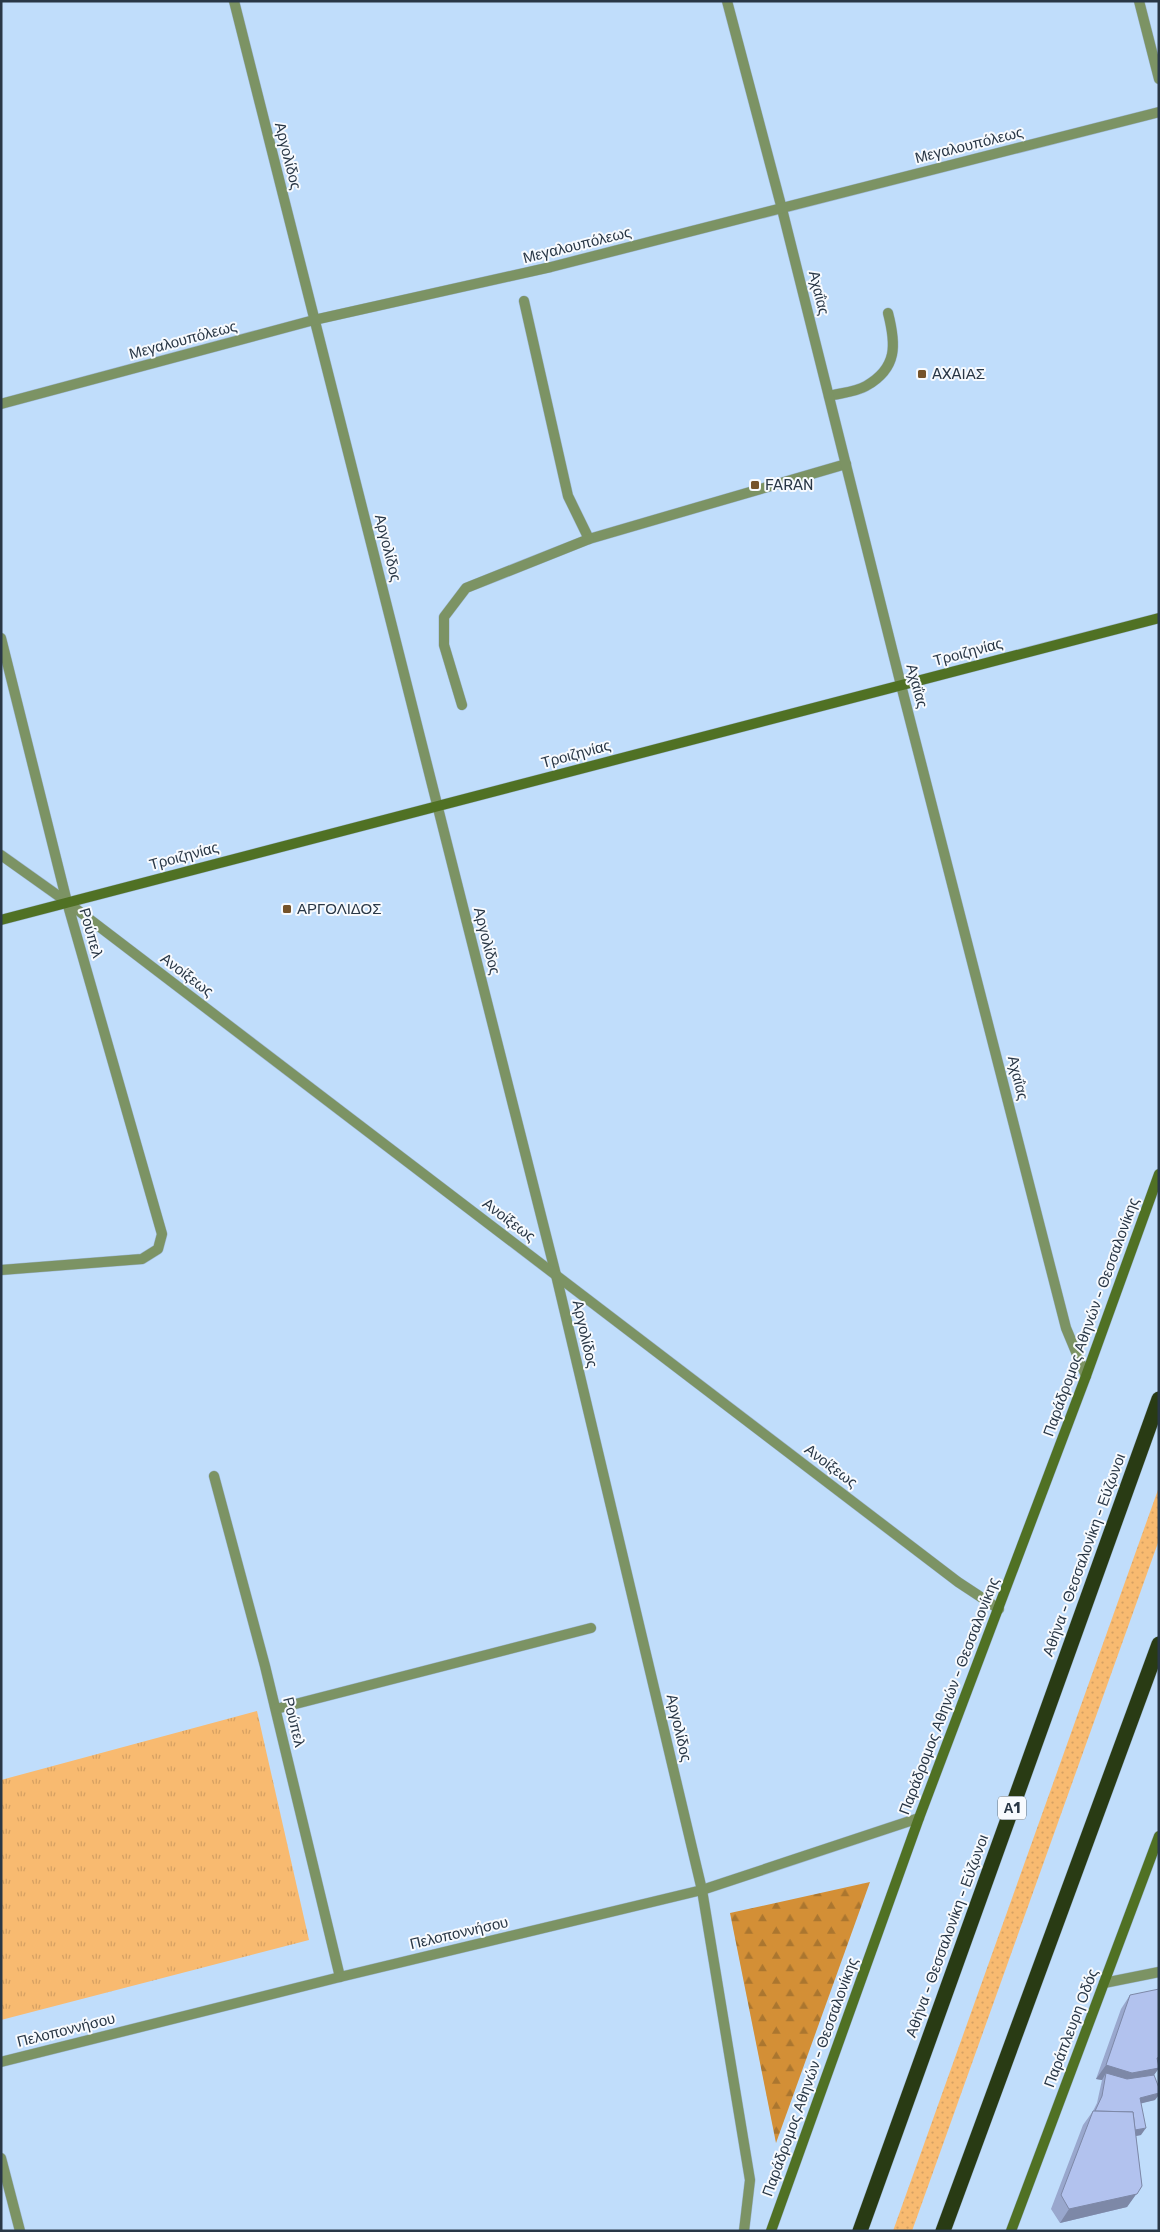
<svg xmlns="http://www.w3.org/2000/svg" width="1160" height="2232" viewBox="0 0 1160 2232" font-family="Rubik,sans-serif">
<defs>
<pattern id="grass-dots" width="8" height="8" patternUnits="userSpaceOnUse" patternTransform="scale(1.25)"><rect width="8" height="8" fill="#f8ba70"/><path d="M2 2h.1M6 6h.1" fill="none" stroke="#d5a062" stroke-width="1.8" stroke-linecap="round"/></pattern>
<pattern id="forest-firs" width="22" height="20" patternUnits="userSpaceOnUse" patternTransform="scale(1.25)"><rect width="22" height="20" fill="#d38f36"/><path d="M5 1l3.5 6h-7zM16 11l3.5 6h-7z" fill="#ab762f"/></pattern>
<pattern id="park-tufts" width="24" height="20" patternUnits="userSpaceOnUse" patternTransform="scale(1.25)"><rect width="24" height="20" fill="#f8ba70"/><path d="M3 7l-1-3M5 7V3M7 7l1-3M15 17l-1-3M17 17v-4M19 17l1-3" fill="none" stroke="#d5a062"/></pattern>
</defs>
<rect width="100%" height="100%" fill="#c0ddfb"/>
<path fill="url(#grass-dots)" d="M1159,1487V1540L912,2231H893Z"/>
<path fill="url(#forest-firs)" d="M870,1882L776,2143L730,1913Z"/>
<path fill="url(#park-tufts)" d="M257,1711L309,1940L1,2020V1780Z"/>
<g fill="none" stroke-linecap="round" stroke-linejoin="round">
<g stroke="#9fb8d3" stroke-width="11">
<g id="lane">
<path d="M524,301L568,496L589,539L846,464"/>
<path d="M829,396C840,393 856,392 866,386C898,368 896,344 888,313"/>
<path d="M462,705L444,645V617L466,588L589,539"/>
</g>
</g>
<g stroke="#9fb8d3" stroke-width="11">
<g id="street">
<path d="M234,1L556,1275L702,1890L750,2180L744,2231"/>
<path d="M727,1L782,209L901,685L1066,1328L1086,1376"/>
<path d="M1139,1L1159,79"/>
<path d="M1,404L314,320L551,267L1159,112"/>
<path d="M1,638L67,902L162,1234L158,1249L142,1259L1,1270"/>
<path d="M1,855L67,902L958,1582L999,1609"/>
<path d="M214,1476L265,1666L340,1977"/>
<path d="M276,1709L591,1628"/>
<path d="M1104,1983L1159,1972"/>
<path d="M1,2062L340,1977L702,1890L919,1818"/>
<path d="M1,2158L20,2231"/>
</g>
</g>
<g stroke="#9fb8d3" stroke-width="11">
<g id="secondary">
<path d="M1,920L1159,618"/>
<path d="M771,2231L919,1818L1086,1376L1159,1174"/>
<path d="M1011,2231L1159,1836"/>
</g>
</g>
<g stroke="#9fb8d3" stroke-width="16">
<g id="highway">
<path d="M860,2231L1159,1399"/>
<path d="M943,2231L1159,1644"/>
</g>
</g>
<use href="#lane" stroke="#7c9364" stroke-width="10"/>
<use href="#street" stroke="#7c9364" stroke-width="10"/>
<use href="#secondary" stroke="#507124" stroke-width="10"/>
<use href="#highway" stroke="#293b14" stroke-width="15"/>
</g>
<path fill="#99a7cd" d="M1130,1995L1159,2068L1154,2075L1155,2100L1141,2103V2135L1136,2136L1142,2186L1127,2207L1060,2223L1051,2209L1083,2125L1093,2111L1097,2103L1102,2080L1096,2079L1121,2009Z"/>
<g fill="#7d88a7">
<path d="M1159,2057V2068L1149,2082L1122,2086L1106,2073L1102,2080L1096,2079L1106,2065Z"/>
<path d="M1159,2093V2095L1155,2100L1135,2105L1140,2098Z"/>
<path d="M1146,2128L1141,2135L1125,2138L1130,2131Z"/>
<path d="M1142,2186L1127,2207L1060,2223L1069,2209Z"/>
</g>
<g fill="#b2c2ee" stroke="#7d88a7">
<path d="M1159,1989V2057L1157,2058L1159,2068L1132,2073L1106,2065L1130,1995Z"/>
<path d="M1106,2073L1127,2079L1154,2075L1159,2088V2093L1140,2098L1146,2128L1135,2130L1133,2112L1095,2111L1102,2096Z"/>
<path d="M1093,2111L1133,2112L1142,2186L1137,2194L1069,2209L1061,2195Z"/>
</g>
<g fill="#75532a" stroke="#f7fafe" stroke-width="2">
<rect x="917" y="369" width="10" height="10" rx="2.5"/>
<rect x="750" y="480" width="10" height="10" rx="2.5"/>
<rect x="282" y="904" width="10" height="10" rx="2.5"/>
</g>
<g text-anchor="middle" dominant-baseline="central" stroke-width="4" stroke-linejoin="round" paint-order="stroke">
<rect fill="#f7fafe" stroke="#67727d" stroke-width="1" x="998" y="1796.5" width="28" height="23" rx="4"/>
<g font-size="14" font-weight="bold" fill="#293746">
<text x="1012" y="1808">Α1</text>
</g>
<g font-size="15" fill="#293746" stroke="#f7fafe">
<text transform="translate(969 145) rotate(-14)">Μεγαλουπόλεως</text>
<text transform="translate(288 156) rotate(76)">Αργολίδος</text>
<text transform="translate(577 245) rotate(-14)">Μεγαλουπόλεως</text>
<text transform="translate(819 293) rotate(76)">Αχαΐας</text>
<text transform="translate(183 340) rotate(-15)">Μεγαλουπόλεως</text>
<text transform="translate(388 548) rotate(76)">Αργολίδος</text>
<text transform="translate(968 652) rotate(-15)">Τροιζηνίας</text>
<text transform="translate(917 686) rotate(75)">Αχαΐας</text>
<text transform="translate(576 754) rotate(-15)">Τροιζηνίας</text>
<text transform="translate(184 856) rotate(-15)">Τροιζηνίας</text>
<text transform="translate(91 933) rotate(74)">Ρούπελ</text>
<text transform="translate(487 941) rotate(76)">Αργολίδος</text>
<text transform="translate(187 975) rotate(37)">Ανοίξεως</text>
<text transform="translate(1018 1078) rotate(76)">Αχαΐας</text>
<text transform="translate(509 1220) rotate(37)">Ανοίξεως</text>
<text transform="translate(1091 1317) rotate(-70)">Παράδρομος Αθηνών - Θεσσαλονίκης</text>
<text transform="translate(585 1334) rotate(77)">Αργολίδος</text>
<text transform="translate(831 1466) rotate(37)">Ανοίξεως</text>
<text transform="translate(1084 1555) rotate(-70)">Αθήνα - Θεσσαλονίκη - Εύζωνοι</text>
<text transform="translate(949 1696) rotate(-69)">Παράδρομος Αθηνών - Θεσσαλονίκης</text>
<text transform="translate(294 1722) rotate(76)">Ρούπελ</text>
<text transform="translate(679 1728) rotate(77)">Αργολίδος</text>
<text transform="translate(459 1933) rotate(-13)">Πελοποννήσου</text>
<text transform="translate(947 1936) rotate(-70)">Αθήνα - Θεσσαλονίκη - Εύζωνοι</text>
<text transform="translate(1071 2028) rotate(-69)">Παράπλευρη Οδός</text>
<text transform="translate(66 2030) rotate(-14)">Πελοποννήσου</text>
<text transform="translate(810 2077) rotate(-70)">Παράδρομος Αθηνών - Θεσσαλονίκης</text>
</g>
<g font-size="15" fill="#293746" stroke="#f7fafe" text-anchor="start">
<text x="932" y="374">AXAΙΑΣ</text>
<text x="765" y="485">FARAN</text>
<text x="297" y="909">ΑΡΓΟΛΙΔΟΣ</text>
</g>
</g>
<rect width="1160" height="2232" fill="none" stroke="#293746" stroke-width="5"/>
</svg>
